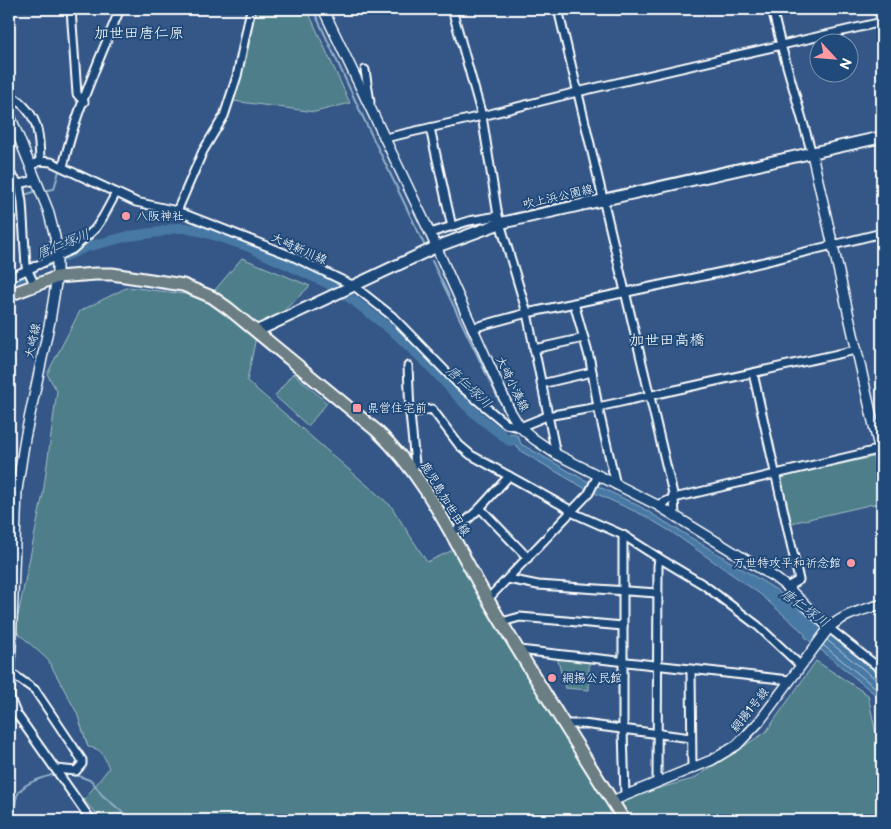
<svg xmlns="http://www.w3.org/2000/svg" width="891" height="829" viewBox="0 0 891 829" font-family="'Balsamiq Sans','Klee One',sans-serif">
<rect width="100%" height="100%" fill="#355787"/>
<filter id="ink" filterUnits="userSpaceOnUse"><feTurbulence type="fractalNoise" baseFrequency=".02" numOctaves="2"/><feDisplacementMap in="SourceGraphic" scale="10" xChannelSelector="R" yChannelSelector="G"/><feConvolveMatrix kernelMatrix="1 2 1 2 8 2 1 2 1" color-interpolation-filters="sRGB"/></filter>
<g filter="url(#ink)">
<g fill="#4d7e8a" stroke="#a6bec4">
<path d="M255,9H307L350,103L315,112L233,101C244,70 251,41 255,9Z"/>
<path d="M242,258L310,286L256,337L247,381L391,506L427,562L453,550L612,801L693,779L766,732L816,661L868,695C876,737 889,778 879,820H102L84,800L109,768C103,755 103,749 88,747L77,713L48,660L15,630L43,494L57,391L47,374L80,311L128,287L209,297Z"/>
<path d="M293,373L327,403L308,426L275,396Z"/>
<path d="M873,457L882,502L787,524L778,478Z"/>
<path d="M557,657L589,662V690L565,688Z"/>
</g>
<path fill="#4779a4" stroke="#91afc8" d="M500,433L509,435L510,433L518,436L521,444L581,478L639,506L775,589L882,677V700L805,637V634L760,594L673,533L645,516L584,488L524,453Z"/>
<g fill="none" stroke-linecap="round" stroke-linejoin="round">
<g stroke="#b5c9db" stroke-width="1">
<path d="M827,640L877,680L882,681"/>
<path d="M823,645L882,693"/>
</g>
<g stroke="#91afc8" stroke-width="2">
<path d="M313,9L361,113L424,244"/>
<path d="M47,190L54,189L59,171"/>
<path d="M9,193L18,196"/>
<path d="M24,195L34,192"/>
<path d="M432,261L509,421"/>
<path d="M60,773L79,776L92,781L102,795L132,820"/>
<path d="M14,820C15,813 14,803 17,796C22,782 43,778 55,774"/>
</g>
<g stroke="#4779a4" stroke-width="10">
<path d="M50,263L86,247L129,236L160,232L175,228H186L204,232L247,246L329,284L353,300L395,333L428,364L464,403L480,418L510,441"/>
<path d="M9,282L33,271"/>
</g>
<g stroke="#fff" stroke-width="11">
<g id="minor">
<path d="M71,9L77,94L84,102"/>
<path d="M452,9L482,116L498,216L527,313L556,454"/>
<path d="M558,9L674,498L675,515"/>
<path d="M772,9L781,45L812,154"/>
<path d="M879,9L882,23"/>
<path d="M365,70L370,102"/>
<path d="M9,94C38,113 39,129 40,161"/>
<path d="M430,128L452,227"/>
<path d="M385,138L482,116L577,92L882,22"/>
<path d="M30,166L40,161L51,162L136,202L177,211L292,256L354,286L392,316L459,385L506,424L520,427L547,416L598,407L856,350"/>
<path d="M63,167C75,113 99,60 120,9"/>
<path d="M9,173L19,184L22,202L26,266L35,286"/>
<path d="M19,184L36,180"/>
<path d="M177,211L203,151L224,116L237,76L251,9"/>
<path d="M430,233L469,221L498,216"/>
<path d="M9,278L73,249L95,229L103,217L116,193"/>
<path d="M574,303L590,360L598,407L616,485"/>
<path d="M472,328L527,313L727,271L882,233"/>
<path d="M534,349L584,338"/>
<path d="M408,366L410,413"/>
<path d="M753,373L799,580L787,587"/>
<path d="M541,384L592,372"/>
<path d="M413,470L415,464L410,413L432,409L459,445L471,455L567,508L571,512L623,535V730L625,795"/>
<path d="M657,505L674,498L882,449"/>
<path d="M480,508L528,558"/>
<path d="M451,535L480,508L509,476"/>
<path d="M623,535L659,558L658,566L657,782"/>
<path d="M659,558L704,585L758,626L800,665"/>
<path d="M508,579L538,585L657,593"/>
<path d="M488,599L589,493L598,475"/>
<path d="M502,622L520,617L623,626"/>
<path d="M829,628L882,670"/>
<path d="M519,650L789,680"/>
<path d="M691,670L692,769"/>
<path d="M11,673L35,690L82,760V764L76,771L56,769"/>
<path d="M9,696L16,713L91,820"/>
<path d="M566,727L569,724H583L691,738"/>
</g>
</g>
<g stroke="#fff" stroke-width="12">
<g id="tertiary">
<path d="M323,9L430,233L510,411L520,427L534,439L556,454L657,505L774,577L787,587L829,628"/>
<path d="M9,113L48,210L55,237L57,255V277L50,321L25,438L17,490L9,701"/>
<path d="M812,154L882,461"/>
<path d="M612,801L712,760L737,745L759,722L829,628C843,614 864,610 882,604"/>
</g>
</g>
<g stroke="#fff" stroke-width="14">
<path id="secondary" d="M257,331L436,247L501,223L882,137"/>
</g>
<g stroke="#fff" stroke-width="15">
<path id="primary" d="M9,295L57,277L95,274H112L183,285L212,297L229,309L377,431C427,478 453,540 487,598C531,673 578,746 624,820"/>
</g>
<use href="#minor" stroke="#1f4a7a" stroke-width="7"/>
<use href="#tertiary" stroke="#1f4a7a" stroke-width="9"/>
<use href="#secondary" stroke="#1f4a7a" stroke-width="10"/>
<use href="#primary" stroke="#6b7e84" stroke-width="11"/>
</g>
</g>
<g fill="#ff9aa2" stroke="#1f4a7a" stroke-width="2">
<circle cx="126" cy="216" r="5"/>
<rect x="352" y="403" width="10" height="10" rx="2.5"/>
<circle cx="851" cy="563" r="5"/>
<circle cx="552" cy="678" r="5"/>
</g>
<g text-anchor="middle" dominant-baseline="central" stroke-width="4" stroke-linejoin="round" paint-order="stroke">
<g font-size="12" fill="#fff" stroke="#1f4a7a">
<text transform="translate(558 197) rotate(-13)">吹上浜公園線</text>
<text transform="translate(299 249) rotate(24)">大崎新川線</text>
<text transform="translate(33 341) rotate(-78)">大崎線</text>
<text transform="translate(512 384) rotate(64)">大崎小湊線</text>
<text transform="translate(445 499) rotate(59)">鹿児島加世田線</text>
<text transform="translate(750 710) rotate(-51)">網揚1号線</text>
</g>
<g font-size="12" fill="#fff" stroke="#1f4a7a" text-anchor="start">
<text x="136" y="216">八阪神社</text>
<text x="367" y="408">県営住宅前</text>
<text x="841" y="563" text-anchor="end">万世特攻平和祈念館</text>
<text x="562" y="678">網揚公民館</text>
</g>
<g font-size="14" font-style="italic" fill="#d1dee8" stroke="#1f4a7a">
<text transform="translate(63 244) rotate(-22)">唐仁塚川</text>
<text transform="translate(469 387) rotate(43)">唐仁塚川</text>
<text transform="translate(805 608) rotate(36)">唐仁塚川</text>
</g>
<g font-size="15" fill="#fff" stroke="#1f4a7a">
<text x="139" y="33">加世田唐仁原</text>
<text x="667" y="340">加世田高橋</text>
</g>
</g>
<rect width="891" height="829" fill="none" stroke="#1f4a7a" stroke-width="30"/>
<rect x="15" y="15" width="861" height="799" fill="none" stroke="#fff" stroke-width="2" filter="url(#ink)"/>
<g transform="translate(834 58) rotate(116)"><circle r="24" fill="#1f4a7a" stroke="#7992af"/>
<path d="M0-4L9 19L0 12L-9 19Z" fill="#ff9aa2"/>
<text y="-8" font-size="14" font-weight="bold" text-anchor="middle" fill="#ffffff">N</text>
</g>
</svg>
